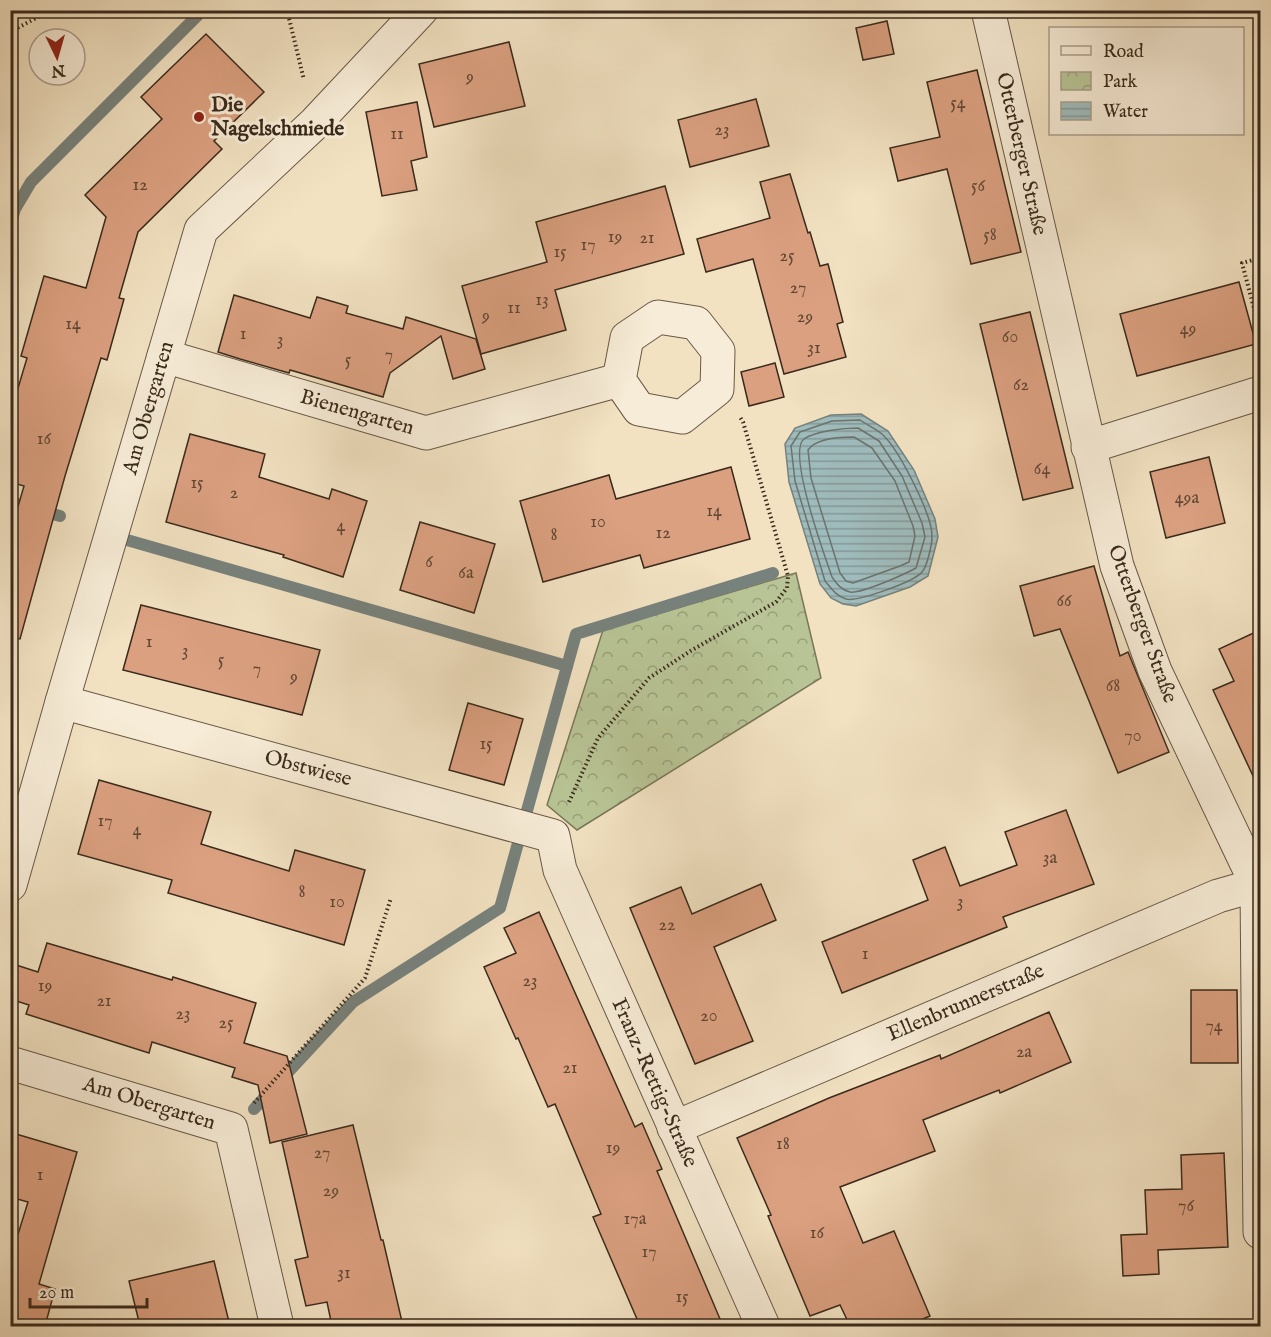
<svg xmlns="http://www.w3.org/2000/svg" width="1271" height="1337" viewBox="0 0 1271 1337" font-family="'IM FELL English',serif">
<defs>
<pattern id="park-crowns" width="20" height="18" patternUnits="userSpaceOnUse" patternTransform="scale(1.5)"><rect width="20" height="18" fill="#b8c495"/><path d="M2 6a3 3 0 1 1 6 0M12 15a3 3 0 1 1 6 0" fill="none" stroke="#979f79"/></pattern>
<pattern id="water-rules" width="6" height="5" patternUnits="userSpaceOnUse" patternTransform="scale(1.5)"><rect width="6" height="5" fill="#9fbcbd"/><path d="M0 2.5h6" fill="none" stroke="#839999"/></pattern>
</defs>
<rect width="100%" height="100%" fill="#f2e2c2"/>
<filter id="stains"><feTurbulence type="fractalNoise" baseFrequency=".00333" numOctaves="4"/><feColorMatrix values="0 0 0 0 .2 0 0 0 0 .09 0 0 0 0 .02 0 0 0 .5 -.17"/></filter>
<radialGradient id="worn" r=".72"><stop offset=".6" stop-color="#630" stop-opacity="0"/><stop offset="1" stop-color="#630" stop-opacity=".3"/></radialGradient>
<path fill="url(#park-crowns)" stroke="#797758" stroke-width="1.5" d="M796,573L821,678L577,830L547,805L603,630Z"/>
<path fill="url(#water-rules)" stroke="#77827d" stroke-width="1.5" d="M861,414L888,431L914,470L935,519L938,537L928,576L910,587L856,606L843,604L831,598L820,584L789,482L785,444L795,428L831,415Z"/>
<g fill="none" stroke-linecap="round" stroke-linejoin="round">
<g stroke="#6c736c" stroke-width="1.5">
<path d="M860,420C867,425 877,429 883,435C899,450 933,516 932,537C932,544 927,567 922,572C914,582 857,602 846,599C836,596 831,588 825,581L795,481L791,446L800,432L832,421Z"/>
<path d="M858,428L879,441L902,476L922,523L925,537L916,568C905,574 861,594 850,592C841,590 837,584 832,577C825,557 787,452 804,439C815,431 844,428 858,428Z"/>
<path d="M854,437L872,448L895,481L913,526L915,536L909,562L900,566L853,583L846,581L840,573L811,478L808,450C816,438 841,437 854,437Z"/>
</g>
<g stroke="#77827d" stroke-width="12">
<path d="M10,225L15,209L31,182L203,10"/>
<path d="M10,502L60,516"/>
<path d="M127,540L567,666"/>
<path d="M254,1109L353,1002L500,908L576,634L773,573"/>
</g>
</g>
<g fill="#dba080" stroke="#3a2a1c" stroke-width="1.5">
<path d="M887,21L894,54L863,60L856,28Z"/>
<path d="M206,34L264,92L214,141L222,149L138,232L119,298L124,299L107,360L101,358L65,476L20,639L10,637V534L24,486L10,482V415L27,358L21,356L44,276L86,288L106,217L85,195L162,119L141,97Z"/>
<path d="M509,42L525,106L434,127L419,64Z"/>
<path d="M977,70L1021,252L971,264L947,169L898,181L890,148L940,137L927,82Z"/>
<path d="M756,99L769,146L690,167L678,120Z"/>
<path d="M417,102L427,157L411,161L417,190L382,196L366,112Z"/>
<path d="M790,174L808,233L810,232L820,266L828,264L843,322L837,324L846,357L784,374L753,259L706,272L697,239L770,218L760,182Z"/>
<path d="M665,186L684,254L555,290L566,330L481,354L462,286L547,262L536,222Z"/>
<path d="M1239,282L1256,344L1137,376L1120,314Z"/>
<path d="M234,295L310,318L317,297L348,306L346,313L403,329L406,317L476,339L485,369L453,379L441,336L390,373L383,397L290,370L289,373L240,359L218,352Z"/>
<path d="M1030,312L1073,488L1023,500L980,324Z"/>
<path d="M775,363L784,397L749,406L741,372Z"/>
<path d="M190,434L265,454L259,477L329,499L332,489L367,501L343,577L283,557L284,555L166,522Z"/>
<path d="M1209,457L1225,523L1166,538L1150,472Z"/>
<path d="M731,467L750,539L644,568L640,555L543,582L520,501L609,475L616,499Z"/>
<path d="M420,522L495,544L474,613L400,590Z"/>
<path d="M1094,566L1120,656L1128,652L1169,752L1118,773L1060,629L1034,636L1020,586Z"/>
<path d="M141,605L320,650L302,715L123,670Z"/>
<path d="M1260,630V791L1213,690L1234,681L1219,649Z"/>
<path d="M468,703L523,719L504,785L449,770Z"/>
<path d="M99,780L211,812L201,844L289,871L295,850L365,870L344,945L168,893L172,880L78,854Z"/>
<path d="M1066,810L1094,884L1003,917L1007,927L842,993L822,942L928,900L913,860L945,847L960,886L1017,865L1005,832Z"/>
<path d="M761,884L776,920L714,947L753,1041L695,1064L630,908L681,887L692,914Z"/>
<path d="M539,912L635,1127L642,1123L662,1169L657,1171L723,1326H640L593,1217L601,1214L555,1104L548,1107L518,1038L516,1039L484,967L516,953L504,928Z"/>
<path d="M47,943L172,980L173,977L256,1003L244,1043L287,1056L307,1134L270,1143L258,1085L232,1077L235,1068L152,1042L149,1053L26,1014L29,1005L10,999V963L38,972Z"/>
<path d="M1191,990H1237L1238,1063H1191Z"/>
<path d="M1049,1012L1071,1062L1000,1093L999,1090L923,1120L935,1151L840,1187L863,1243L894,1231L930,1316L906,1326H850L840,1305L810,1316L768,1216L771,1215L737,1138L829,1098L940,1055L941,1059Z"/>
<path d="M353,1125L381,1240H383L403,1326H332L327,1302L306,1306L295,1260L308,1257L282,1142Z"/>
<path d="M16,1134L77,1152L39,1284L55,1289L45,1326H10V1260L28,1202L10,1197V1153Z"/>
<path d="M1224,1153L1228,1247L1158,1250L1159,1274L1123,1276L1121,1235L1147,1234L1145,1190L1182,1189L1181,1155Z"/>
<path d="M214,1261L230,1326H140L129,1281Z"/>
</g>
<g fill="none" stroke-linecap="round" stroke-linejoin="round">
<g stroke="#685846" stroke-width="35">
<g id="minor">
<path d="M988,10L1117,566L1155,671L1257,885L1260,1232"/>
<path d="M164,356L426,433L619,380L627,338L658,317L696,323L718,351L717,389L682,417L639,409L619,380"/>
<path d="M1088,447L1260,393"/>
<path d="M62,702L553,836L560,870L763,1326"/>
<path d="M10,885L62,702L201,230L315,123L421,10"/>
<path d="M10,1063L231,1129L277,1326"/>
<path d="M674,1128L1218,896L1260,884"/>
</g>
</g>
<g stroke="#3a2a1c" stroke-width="4" stroke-dasharray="1.5 3" stroke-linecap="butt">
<path d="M287,10L304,80"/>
<path d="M1258,10L1260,19"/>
<path d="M10,32L51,10"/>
<path d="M1260,258L1242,263L1260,331"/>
<path d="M569,802L598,738L649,678L692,650L776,602L787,588L788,576L743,422L740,417"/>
<path d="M254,1103L365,978L391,898"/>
</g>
<use href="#minor" stroke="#f7ecd7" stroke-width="33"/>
</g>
<circle fill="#8f2418" stroke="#f7ecd7" stroke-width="2" cx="199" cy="117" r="6"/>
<g text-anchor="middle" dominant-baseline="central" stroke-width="6" stroke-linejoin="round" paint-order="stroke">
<g font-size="18" fill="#624835">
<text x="470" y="77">9</text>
<text x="958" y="103">54</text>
<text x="722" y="130">23</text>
<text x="397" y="134">11</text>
<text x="140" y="185">12</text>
<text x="978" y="186">56</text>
<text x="990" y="235">58</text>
<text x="615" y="237">19</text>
<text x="647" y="238">21</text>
<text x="588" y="245">17</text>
<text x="560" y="252">15</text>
<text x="787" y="256">25</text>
<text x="798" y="288">27</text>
<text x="542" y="300">13</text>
<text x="514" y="308">11</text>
<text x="486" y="316">9</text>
<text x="805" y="317">29</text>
<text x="73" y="324">14</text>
<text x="1188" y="329">49</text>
<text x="243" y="334">1</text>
<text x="1010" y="337">60</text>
<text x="280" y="340">3</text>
<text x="814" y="348">31</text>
<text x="389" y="355">7</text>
<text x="348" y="360">5</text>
<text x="1021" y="385">62</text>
<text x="44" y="439">16</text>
<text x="1042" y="469">64</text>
<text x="197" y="483">15</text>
<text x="234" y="493">2</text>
<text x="1187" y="498">49a</text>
<text x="714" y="511">14</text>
<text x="598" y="522">10</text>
<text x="341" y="526">4</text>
<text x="663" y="533">12</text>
<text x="554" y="535">8</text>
<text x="429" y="562">6</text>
<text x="466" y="573">6a</text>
<text x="1064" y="601">66</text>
<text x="149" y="642">1</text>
<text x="185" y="651">3</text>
<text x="221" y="660">5</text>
<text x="257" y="669">7</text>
<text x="294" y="677">9</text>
<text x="1113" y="686">68</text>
<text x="1133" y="736">70</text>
<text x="486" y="744">15</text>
<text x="105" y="821">17</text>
<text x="137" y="830">4</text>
<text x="1050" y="858">3a</text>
<text x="302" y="892">8</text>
<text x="337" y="902">10</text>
<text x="960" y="902">3</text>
<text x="667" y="925">22</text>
<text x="865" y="954">1</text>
<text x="530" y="981">23</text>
<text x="45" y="986">19</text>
<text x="104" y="1001">21</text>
<text x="183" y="1014">23</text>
<text x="709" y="1016">20</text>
<text x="226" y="1023">25</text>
<text x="1214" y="1026">74</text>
<text x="1024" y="1052">2a</text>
<text x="570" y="1068">21</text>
<text x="783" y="1144">18</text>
<text x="613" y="1148">19</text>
<text x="322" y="1153">27</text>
<text x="40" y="1175">1</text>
<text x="331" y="1191">29</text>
<text x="1186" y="1206">76</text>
<text x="635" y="1219">17a</text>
<text x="817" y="1233">16</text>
<text x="649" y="1252">17</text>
<text x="344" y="1273">31</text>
<text x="682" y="1297">15</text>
</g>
<g font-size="21" font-weight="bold" fill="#3a2a1c" stroke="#f7ecd7" text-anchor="start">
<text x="211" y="105">Die<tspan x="211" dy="24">Nagelschmiede</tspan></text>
</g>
<g font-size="21" fill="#3a2a1c" stroke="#f7ecd7">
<text transform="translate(1021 154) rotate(77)">Otterberger Straße</text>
<text transform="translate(149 408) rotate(-74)">Am Obergarten</text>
<text transform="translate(357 413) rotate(16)">Bienengarten</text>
<text transform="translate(1142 624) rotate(70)">Otterberger Straße</text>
<text transform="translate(308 769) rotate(15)">Obstwiese</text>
<text transform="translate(966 1003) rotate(-23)">Ellenbrunnerstraße</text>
<text transform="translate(654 1083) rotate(66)">Franz-Rettig-Straße</text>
<text transform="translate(149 1104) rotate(17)">Am Obergarten</text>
</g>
</g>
<rect width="1271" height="1337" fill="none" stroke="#f2e2c2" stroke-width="36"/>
<rect x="12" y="12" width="1247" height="1313" fill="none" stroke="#3a2a1c" stroke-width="3"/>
<rect x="18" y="18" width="1235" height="1301" fill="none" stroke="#3a2a1c" stroke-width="1.5"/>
<rect x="1049" y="27" width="195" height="108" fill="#f7ecd7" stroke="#ab9e8c" stroke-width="1.5"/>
<rect x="1061" y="46" width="30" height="9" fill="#f7ecd7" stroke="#ab9e8c" stroke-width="1.5"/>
<text x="1103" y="57" font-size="18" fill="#3a2a1c">Road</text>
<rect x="1061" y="72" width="30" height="18" fill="url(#park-crowns)" stroke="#ab9e8c" stroke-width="1.5"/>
<text x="1103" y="87" font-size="18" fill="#3a2a1c">Park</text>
<rect x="1061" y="102" width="30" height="18" fill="url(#water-rules)" stroke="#ab9e8c" stroke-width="1.5"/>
<text x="1103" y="117" font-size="18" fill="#3a2a1c">Water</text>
<g transform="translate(57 57) rotate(175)"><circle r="28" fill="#f7ecd7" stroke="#ab9e8c" stroke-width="1.5"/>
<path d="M0-4.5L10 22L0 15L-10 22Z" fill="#8f2418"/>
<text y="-9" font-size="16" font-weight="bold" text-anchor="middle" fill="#3a2a1c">N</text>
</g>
<path d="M30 1298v9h117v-9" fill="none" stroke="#3a2a1c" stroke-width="3"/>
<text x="39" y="1298" font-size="18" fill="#3a2a1c" stroke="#f7ecd7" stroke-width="4.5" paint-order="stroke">20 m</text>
<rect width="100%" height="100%" filter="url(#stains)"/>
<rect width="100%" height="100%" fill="url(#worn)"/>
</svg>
